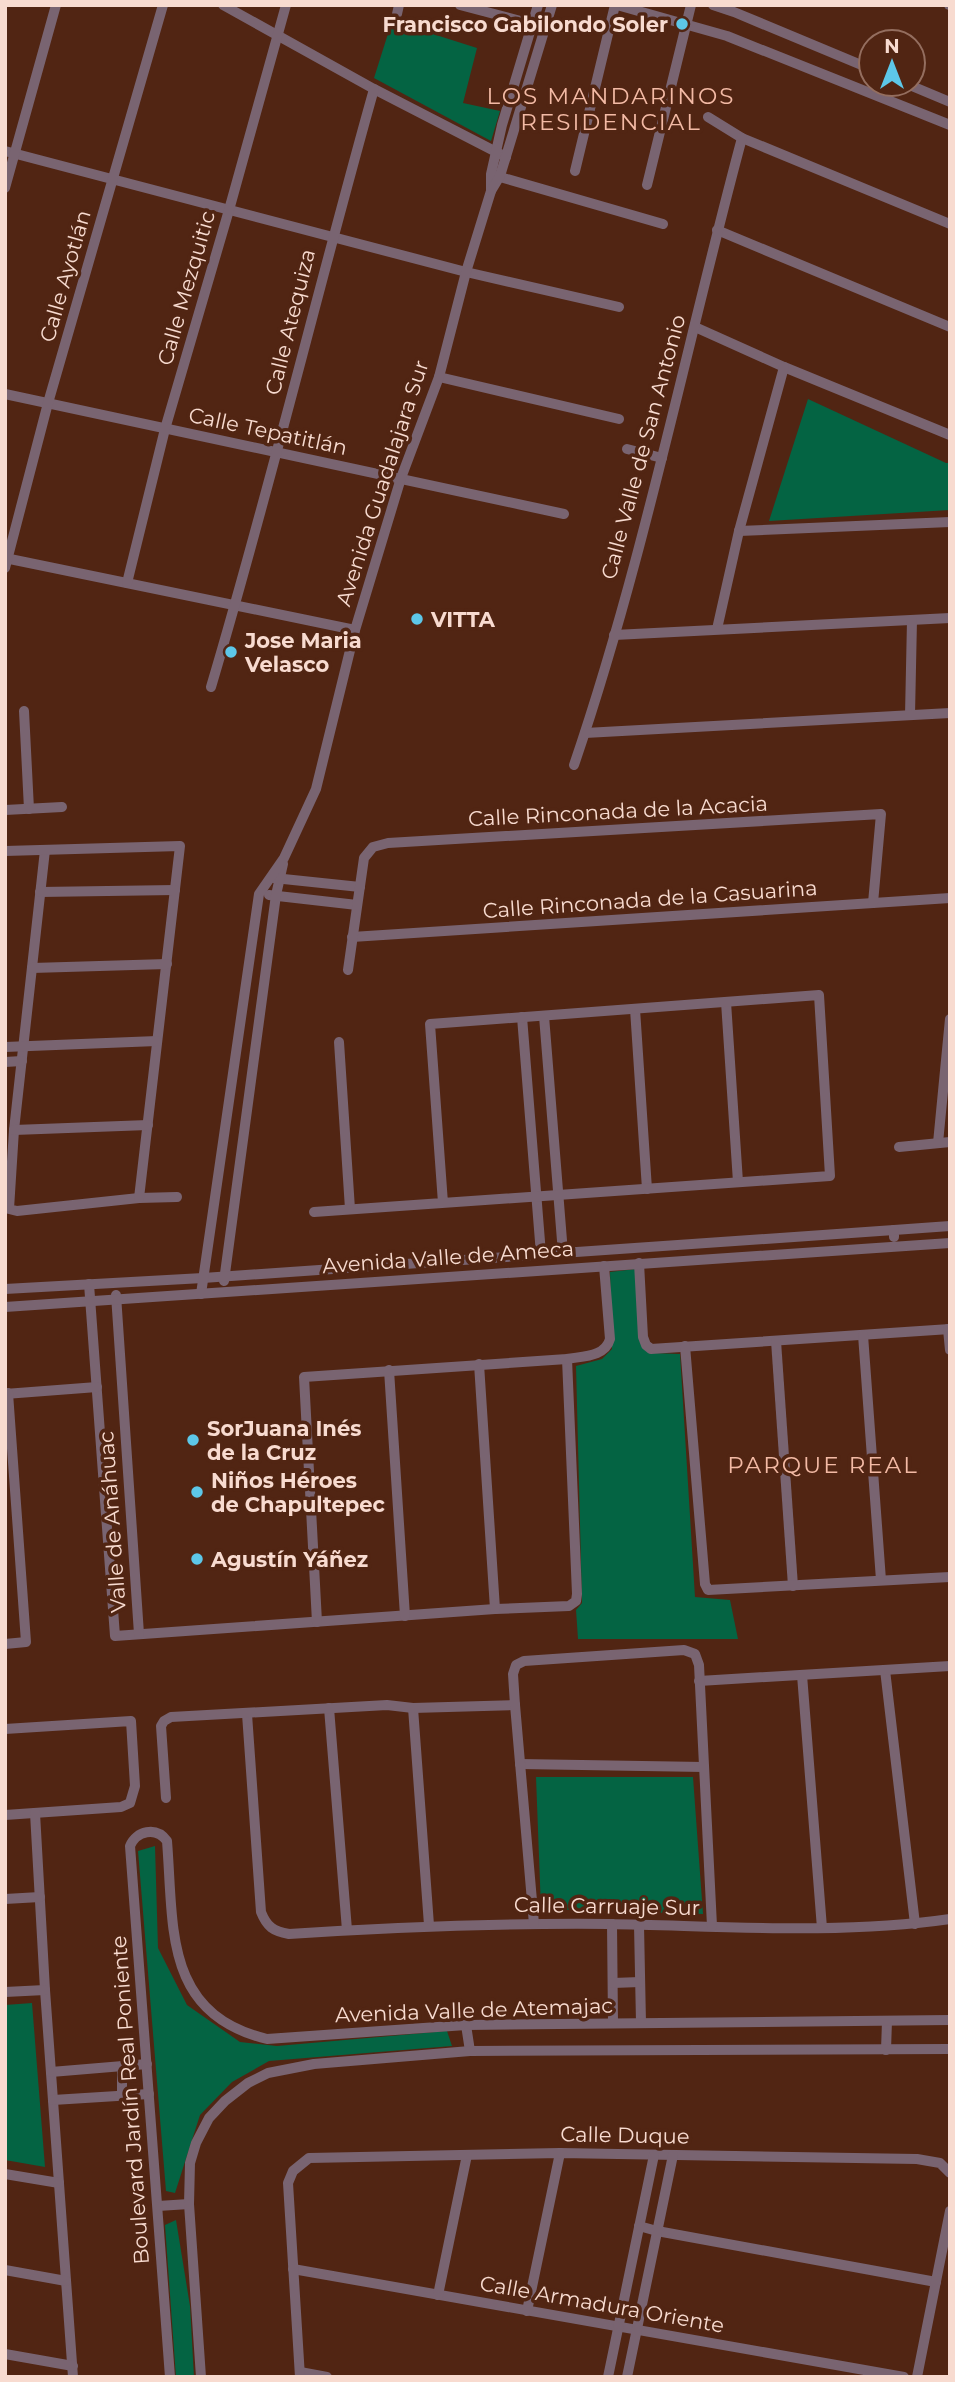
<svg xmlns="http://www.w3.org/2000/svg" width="955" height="2382" viewBox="0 0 955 2382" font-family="Montserrat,sans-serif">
<rect width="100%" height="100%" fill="#512513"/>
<g fill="#046443">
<path d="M392,21L477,48L463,103L500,111L491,141L374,78Z"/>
<path d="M808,399L946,463H950V510L769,521Z"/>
<path d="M636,1269L650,1353L680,1354L695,1597L730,1600L738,1639H578L576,1610L582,1603L576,1366L602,1359L612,1349L610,1272Z"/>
<path d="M536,1777H693L703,1914L541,1909Z"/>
<path d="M155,1846L158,1948L187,2005L240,2042L277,2046L447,2031L452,2046L269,2061L232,2082L200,2115L175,2193L166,2191L138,1851Z"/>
<path d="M32,2003L45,2167L5,2160V2005Z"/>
<path d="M176,2220L190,2306L194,2377H176L165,2225Z"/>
</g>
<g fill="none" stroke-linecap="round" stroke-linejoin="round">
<g stroke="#796471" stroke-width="10">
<path d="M223,5L374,89L506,157"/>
<path d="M460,5L532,24"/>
<path d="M617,5L727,36L950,125"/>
<path d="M713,5L734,12L871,69"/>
<path d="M949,5H950"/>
<path d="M397,14L399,5"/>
<path d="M907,84L950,102"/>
<path d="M708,117L742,138L950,224"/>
<path d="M5,151L466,272L619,307"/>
<path d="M575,171L615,5"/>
<path d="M493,175L663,224"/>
<path d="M647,185L691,5"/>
<path d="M5,188L56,5"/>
<path d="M491,191V174L502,125L538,5"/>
<path d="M717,230L950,327"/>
<path d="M695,327L784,367L950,435"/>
<path d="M439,377L619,419"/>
<path d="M5,394L564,514"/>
<path d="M627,449L662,458"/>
<path d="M739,531L950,522"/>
<path d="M5,558L355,630"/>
<path d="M5,568L48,403L163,5"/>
<path d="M127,583L165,429L229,210L286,5"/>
<path d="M717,629L739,531L784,367"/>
<path d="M614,635L950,618"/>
<path d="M211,687C270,489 318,288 374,89"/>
<path d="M24,711L29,809"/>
<path d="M910,715L912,620"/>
<path d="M585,733L950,713"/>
<path d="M574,765C644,560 686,346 742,138"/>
<path d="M5,810L62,807"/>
<path d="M45,850L14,1130L9,1209L17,1211L139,1198L177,1197"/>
<path d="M5,851L180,846L139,1198"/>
<path d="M274,878L360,887"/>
<path d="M40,892L175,890"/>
<path d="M269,895L357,905"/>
<path d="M352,937L950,898"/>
<path d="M32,968L167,964"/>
<path d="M348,970L364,858L373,847L388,843L881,814L873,903"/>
<path d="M726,1002L738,1182"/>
<path d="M635,1009L647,1189"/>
<path d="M544,1016L563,1253"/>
<path d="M522,1017L541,1254"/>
<path d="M339,1042L350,1209"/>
<path d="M5,1047L157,1041"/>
<path d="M5,1062L22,1061"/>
<path d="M14,1130L148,1125"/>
<path d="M938,1143L950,1019"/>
<path d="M899,1147L950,1142"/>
<path d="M314,1212C486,1200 658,1188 830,1176L819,995L430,1024L443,1203"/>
<path d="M894,1237V1230L950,1226"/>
<path d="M639,1263L643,1337L646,1345L651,1349L950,1329"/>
<path d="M224,1281L276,895L283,864"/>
<path d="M89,1284L115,1636L495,1609L569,1606L576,1601L577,1594L567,1359"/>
<path d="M5,1289L203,1278L894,1230"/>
<path d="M201,1294L259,894L284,858L316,789L355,630L401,478L439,377L466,272L491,191L500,176L552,5"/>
<path d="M116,1295L139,1634"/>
<path d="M5,1307L950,1243"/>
<path d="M948,1329L950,1350"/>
<path d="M863,1335L881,1580"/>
<path d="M776,1341L793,1586"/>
<path d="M685,1346L705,1584L708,1590L950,1577"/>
<path d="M479,1364L495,1609"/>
<path d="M389,1370L405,1616"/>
<path d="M5,1394L97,1387"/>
<path d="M317,1622L304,1377L567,1359C583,1356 605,1357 610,1339L604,1266"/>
<path d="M5,1644L26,1642L8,1393"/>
<path d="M885,1670L915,1924"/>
<path d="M802,1675L822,1928"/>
<path d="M699,1681L950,1666"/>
<path d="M329,1708L347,1930"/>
<path d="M413,1708L429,1925"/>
<path d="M247,1714L261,1912C267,1927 273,1931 289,1934C396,1927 502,1923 609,1924C723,1926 837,1935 950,1919"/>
<path d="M5,1729L131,1721L135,1786L130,1803L121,1807L5,1815"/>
<path d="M520,1764L704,1767"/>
<path d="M166,1798L161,1726L164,1721L171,1717L387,1705L413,1708L515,1705"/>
<path d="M35,1813L45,1990L73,2377"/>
<path d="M5,1899L40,1897"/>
<path d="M534,1924L515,1705L513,1674L516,1665L524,1661L684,1650L695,1654L699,1665L712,1926"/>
<path d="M612,1924L613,2023"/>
<path d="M639,1925L641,2023"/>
<path d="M613,1983L640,1982"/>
<path d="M5,1992L45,1990"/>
<path d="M466,2025L470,2051"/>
<path d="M886,2050L887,2021"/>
<path d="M51,2072L147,2064"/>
<path d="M122,2096V2066"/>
<path d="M53,2100L149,2094"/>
<path d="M5,2174L59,2183"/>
<path d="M158,2206L189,2204"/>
<path d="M639,2226L657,2231L936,2282"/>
<path d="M293,2269L904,2377"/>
<path d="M5,2270L66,2281"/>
<path d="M438,2295L467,2155"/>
<path d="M527,2311L560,2153"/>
<path d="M5,2354L73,2366"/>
<path d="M300,2372L327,2377"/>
<path d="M170,2377L130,1846C136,1831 156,1826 167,1841C174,1927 163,2014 267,2039L466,2025L950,2020"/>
<path d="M201,2377L189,2204L190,2163L196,2143L209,2118L225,2101L248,2083L268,2073L314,2064L470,2051L950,2049"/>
<path d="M300,2377L288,2183L293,2171L309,2158L560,2153L917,2159L940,2163L950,2173"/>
<path d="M608,2377L654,2155"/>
<path d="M627,2377L673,2155"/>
<path d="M917,2377L950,2211"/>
</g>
</g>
<g fill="#5dc7e8" stroke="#512513" stroke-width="2.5">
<circle cx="682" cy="24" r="7"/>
<circle cx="417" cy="619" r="7"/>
<circle cx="231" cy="652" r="7"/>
<circle cx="193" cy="1440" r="7"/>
<circle cx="197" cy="1492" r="7"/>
<circle cx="197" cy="1559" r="7"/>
</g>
<g text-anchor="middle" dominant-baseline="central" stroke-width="7" stroke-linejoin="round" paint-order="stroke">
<g font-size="21" font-weight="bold" fill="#f8dbd0" stroke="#512513" text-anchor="start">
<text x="668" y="24" text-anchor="end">Francisco Gabilondo Soler</text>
<text x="431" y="619">VITTA</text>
<text x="245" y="640">Jose Maria<tspan x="245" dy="24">Velasco</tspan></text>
<text x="207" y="1428">SorJuana Inés<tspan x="207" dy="24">de la Cruz</tspan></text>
<text x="211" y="1480">Niños Héroes<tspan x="211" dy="24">de Chapultepec</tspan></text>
<text x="211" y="1559">Agustín Yáñez</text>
</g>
<g font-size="21" fill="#f8dbd0" stroke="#512513">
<text transform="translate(65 276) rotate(-74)">Calle Ayotlán</text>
<text transform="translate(186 288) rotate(-74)">Calle Mezquitic</text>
<text transform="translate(290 322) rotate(-76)">Calle Atequiza</text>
<text transform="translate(268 431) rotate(12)">Calle Tepatitlán</text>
<text transform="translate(643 447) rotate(-75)">Calle Valle de San Antonio</text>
<text transform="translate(382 483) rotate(-72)">Avenida Guadalajara Sur</text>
<text transform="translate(618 811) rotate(-3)">Calle Rinconada de la Acacia</text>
<text transform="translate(650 899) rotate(-4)">Calle Rinconada de la Casuarina</text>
<text transform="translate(448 1257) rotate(-4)">Avenida Valle de Ameca</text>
<text transform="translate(112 1522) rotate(-94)">Valle de Anáhuac</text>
<text transform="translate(607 1906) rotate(1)">Calle Carruaje Sur</text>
<text transform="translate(474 2010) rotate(-2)">Avenida Valle de Atemajac</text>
<text transform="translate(130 2100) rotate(-94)">Boulevard Jardín Real Poniente</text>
<text transform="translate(625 2135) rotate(1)">Calle Duque</text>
<text transform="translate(602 2304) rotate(10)">Calle Armadura Oriente</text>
</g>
<g font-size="23" letter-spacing="2" fill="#f3baa5" stroke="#512513">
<text x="611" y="96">LOS MANDARINOS<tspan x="611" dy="26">RESIDENCIAL</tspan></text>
<text x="823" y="1465">PARQUE REAL</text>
</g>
</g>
<rect width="955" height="2382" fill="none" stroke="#f8dbd0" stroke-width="14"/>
<g transform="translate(892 63)"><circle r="33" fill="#512513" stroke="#946e5f" stroke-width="2"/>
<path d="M0-5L12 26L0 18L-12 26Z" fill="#5dc7e8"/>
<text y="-10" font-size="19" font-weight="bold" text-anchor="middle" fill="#f8dbd0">N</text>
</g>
</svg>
